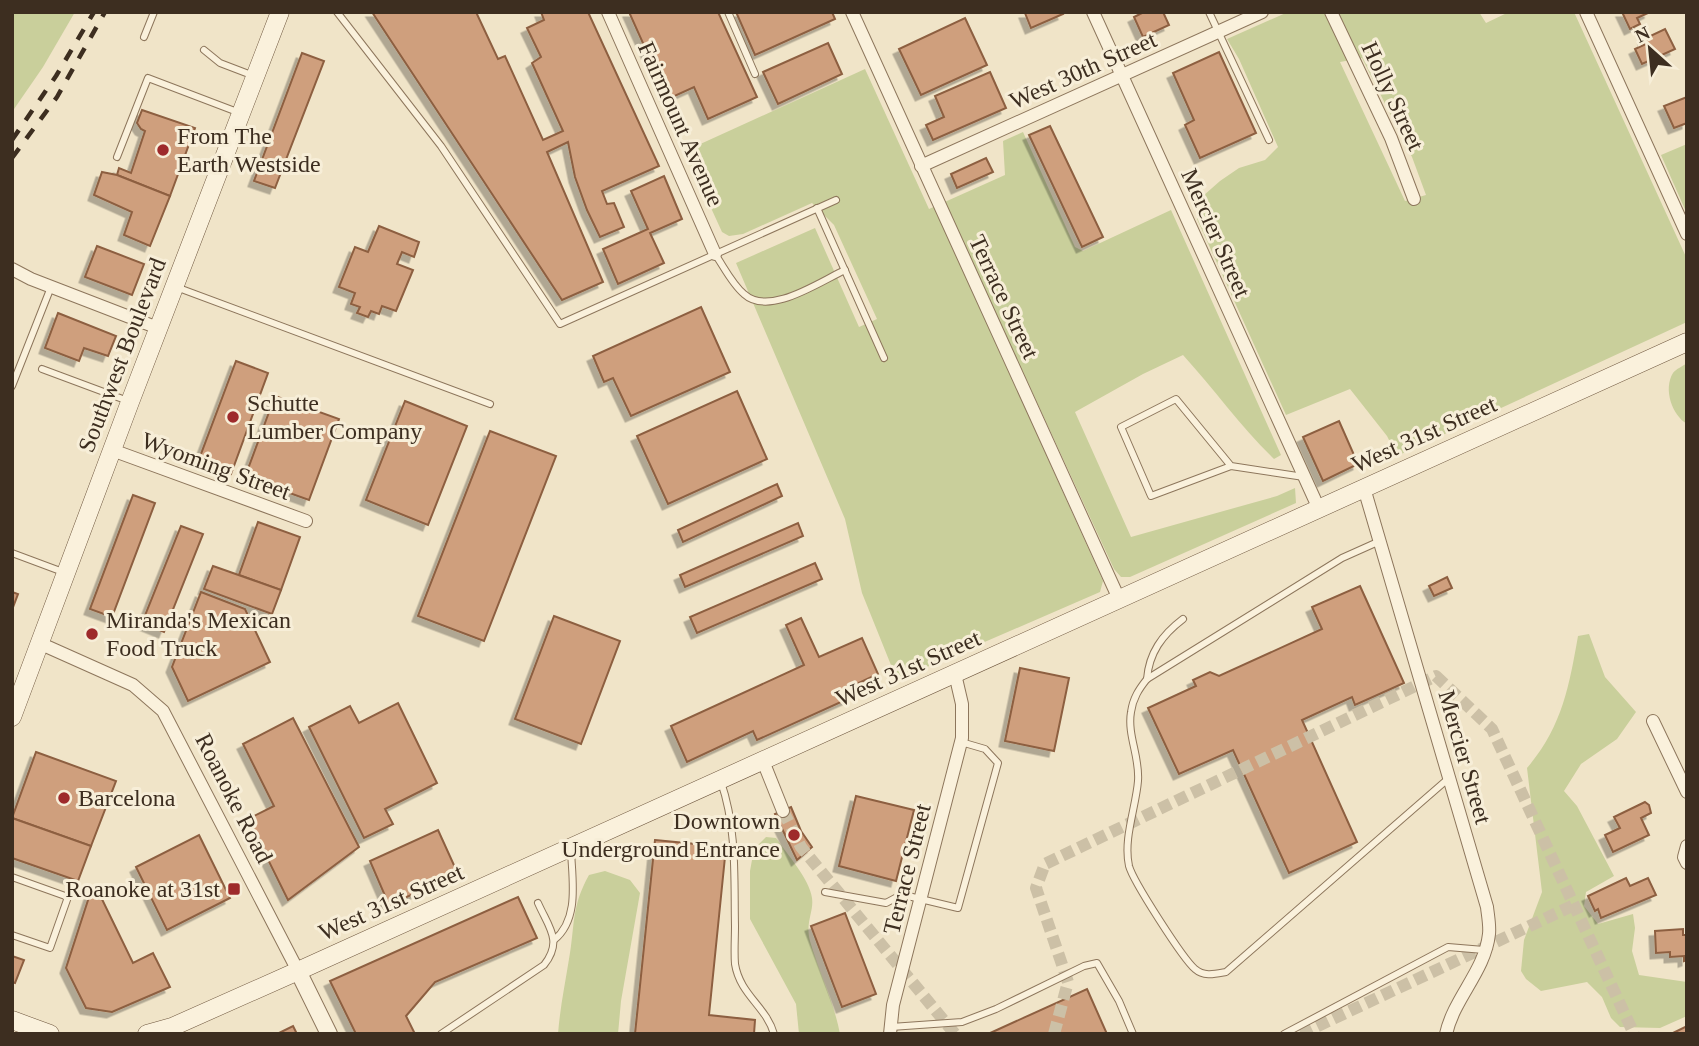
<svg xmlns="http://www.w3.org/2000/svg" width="1699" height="1046" viewBox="0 0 1699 1046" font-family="Georgia,serif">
<defs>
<filter id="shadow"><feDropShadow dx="-5.5" dy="5.5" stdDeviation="0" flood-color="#0004"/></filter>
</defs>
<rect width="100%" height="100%" fill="#f0e4c8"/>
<g fill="#c9cf9b" fill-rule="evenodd">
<path d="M12,12H75L43,67L12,112Z"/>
<path d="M1288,12H1479L1486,23L1509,12H1574L1687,259V322L1397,456L1387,436L1350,389L1286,415L1197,219L1203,196L1220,181L1239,168L1265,160L1278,147L1239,59L1227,39ZM1362,58L1412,157L1426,195L1405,201L1340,62Z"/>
<path d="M865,69L929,209L1005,175L1003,141L1023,132L1075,247L1083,251L1171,210L1281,455L1274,459C1241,427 1214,389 1183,355L1143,374L1075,412L1131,537L1277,496L1295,488L1296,503L1130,577H1121L1114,569L1009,342L997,346L1103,581L1100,592L897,680L862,593L845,519L736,263L815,228L859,327L877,319L834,225L812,203L743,234L729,236L722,232L685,151Z"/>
<path d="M1687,144V214L1661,155Z"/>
<path d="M1687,363V424C1672,415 1663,389 1673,373C1676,369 1683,366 1687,363Z"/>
<path d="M1589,634L1605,677L1636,712L1617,739L1581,764L1564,791L1577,806L1614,876L1586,892L1584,906L1598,924L1633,914L1635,928L1632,951L1639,975L1687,982V1016L1660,1028L1620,1027L1611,1018L1602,997L1587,982L1541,991L1526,979L1521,971L1524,940L1542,892L1527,768C1562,727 1569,687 1578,636Z"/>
<path d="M766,837L776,838C787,854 810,880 812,898C814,912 805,922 810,941C819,972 834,1002 840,1034H799L796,1004L750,919V871L754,849Z"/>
<path d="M605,871L630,880L640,893L621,1001L618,1034H558C560,1008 565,984 569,959C575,925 571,907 589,875Z"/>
</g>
<g fill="#cf9f7d" stroke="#8d5f41" stroke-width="2" filter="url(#shadow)">
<path d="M372,12H476L498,59L505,56L543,140L563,131L532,63L541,57L527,28L544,20L541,12H588L659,166L602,191L607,204L614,203L624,227L600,237L587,210L575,177L568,142L547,152L603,282L562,300Z"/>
<path d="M629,12H718L757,97L708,119L694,87L668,99Z"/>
<path d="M736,12H832L835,19L755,55Z"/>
<path d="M1062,12L1063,14L1031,28L1025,13Z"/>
<path d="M1144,12H1163L1169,25L1143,37L1134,17Z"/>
<path d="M1622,12H1650L1637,18L1640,24L1630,29Z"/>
<path d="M965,18L987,65L921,95L899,49Z"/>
<path d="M1665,29L1675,49L1642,64L1635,49L1646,44L1644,39Z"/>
<path d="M828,43L842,74L778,104L763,72Z"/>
<path d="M1219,52L1256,133L1200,158L1185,125L1194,120L1173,73Z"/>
<path d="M302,53L324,61L275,188L254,181Z"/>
<path d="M990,72L1006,108L933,140L926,125L944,117L935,96Z"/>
<path d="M1687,97V123L1674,128L1664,106Z"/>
<path d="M142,110L195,128L170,196L117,175L119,168L131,173L145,131L141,129L137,123Z"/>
<path d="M1050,126L1103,237L1082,247L1029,135Z"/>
<path d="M986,158L993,172L957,188L951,174Z"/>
<path d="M102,172L117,175L170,196L150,246L124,235L132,212L94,195Z"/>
<path d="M664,176L682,219L650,233L664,263L618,284L603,249L648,229L631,191Z"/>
<path d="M379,226L419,242L414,257L402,252L397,264L413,270L396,311L382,306L379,314L371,311L368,317L357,313L360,307L351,304L355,293L339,287L355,247L368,252Z"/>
<path d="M97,246L144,264L132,295L85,277Z"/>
<path d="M701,307L730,372L631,416L613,378L604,382L593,356Z"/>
<path d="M58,313L116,336L108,356L84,348L79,361L45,348Z"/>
<path d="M236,361L268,373L231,474L198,462Z"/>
<path d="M737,391L767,459L668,504L637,436Z"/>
<path d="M275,396L339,419L309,500L245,477Z"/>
<path d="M405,401L467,426L428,525L366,500Z"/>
<path d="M1339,421L1358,464L1323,481L1303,437Z"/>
<path d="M490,431L556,456L484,641L418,616Z"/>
<path d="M777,484L782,496L683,542L678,530Z"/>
<path d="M133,495L155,503L112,617L90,609Z"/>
<path d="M258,522L300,537L281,590L239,575Z"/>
<path d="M798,523L803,536L685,587L680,575Z"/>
<path d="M181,526L203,534L164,632L142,623Z"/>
<path d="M815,563L822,579L697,633L690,617Z"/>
<path d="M213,566L281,590L272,614L204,589Z"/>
<path d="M1447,577L1452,588L1434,596L1429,586Z"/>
<path d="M1360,586L1404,683L1355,705L1352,697L1302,720L1357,842L1289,873L1233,750L1179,774L1148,708L1196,686L1193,680L1210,672L1219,676L1322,629L1312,607Z"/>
<path d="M12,592L18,594L12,610Z"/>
<path d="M201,592L245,609L270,662L188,701L172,667Z"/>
<path d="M554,616L620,641L581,744L515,719Z"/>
<path d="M801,618L819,657L862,638L878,674L848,688L852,697L757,740L753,731L687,762L671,726L804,665L786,625Z"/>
<path d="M1020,668L1069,678L1054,751L1005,741Z"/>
<path d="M398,703L437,783L385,809L393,824L364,838L309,727L350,706L359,723Z"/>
<path d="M293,718L359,847L288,900L248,819L274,806L243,744Z"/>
<path d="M36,752L116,781L91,846L12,818Z"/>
<path d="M856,796L914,810L896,881L839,866Z"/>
<path d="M1645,802L1649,805L1651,813L1641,818L1649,835L1613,852L1605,835L1620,828L1614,817Z"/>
<path d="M791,807L801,831L812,847L797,860L775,814Z"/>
<path d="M12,818L91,846L78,881L12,858Z"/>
<path d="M438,830L458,874L389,905L370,861Z"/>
<path d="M199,835L230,898L167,930L136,867Z"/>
<path d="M655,840L726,847L709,1015L755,1020L754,1034H635Z"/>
<path d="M1626,878L1630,886L1648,878L1656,895L1601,918L1598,909L1595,911L1588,896Z"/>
<path d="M98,891L133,963L153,953L170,987L112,1012L86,1008L66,968L90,894Z"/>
<path d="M518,897L537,938L435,982L406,1016L415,1034H356L330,981Z"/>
<path d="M845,913L876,994L842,1007L811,926Z"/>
<path d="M1683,929V935H1687V960L1684,961V956L1670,957V952L1656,953L1655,931Z"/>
<path d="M12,956L24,960L15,983L12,982Z"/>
<path d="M1087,989L1107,1034H988Z"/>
<path d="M293,1026L297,1034H277Z"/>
<path d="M1687,1026V1034H1671Z"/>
</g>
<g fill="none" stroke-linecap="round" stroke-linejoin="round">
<g stroke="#ccc0a6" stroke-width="12" stroke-dasharray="12 6" stroke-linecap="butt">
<path d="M783,811L801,847L955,1034"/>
<path d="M1054,1034L1068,982L1036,888L1045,864L1436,676L1492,729L1634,1034"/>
<path d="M1301,1034L1574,905"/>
</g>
<g stroke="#8d765c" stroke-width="8">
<g id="service">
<path d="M337,12L441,146L560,324L836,200"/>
<path d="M728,12L755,74"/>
<path d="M1209,12L1269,140"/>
<path d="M144,37L154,12"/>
<path d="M204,50L220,63L254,76"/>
<path d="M117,157L148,78L240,113"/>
<path d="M817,208L884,358"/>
<path d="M715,254C724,267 732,284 744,294C769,317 819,282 845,270"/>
<path d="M176,287L490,404"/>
<path d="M42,369L128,401"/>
<path d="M12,386L51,287"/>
<path d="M1231,466L1151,496L1121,427L1176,399L1231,466L1304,477"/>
<path d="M1380,541L1342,558L1147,679C1139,689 1133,698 1131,712C1127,735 1140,757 1138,781C1136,807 1123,839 1129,866C1133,881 1183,959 1195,969C1204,977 1215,974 1226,972L1449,778"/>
<path d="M12,553L63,572"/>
<path d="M1147,679C1149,653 1162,635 1183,619"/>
<path d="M721,782C737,828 734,878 735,926C735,939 734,952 735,964C740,995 766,1006 774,1034"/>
<path d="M12,877L68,897L50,948L12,935"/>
<path d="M825,892L886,903L899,896H908L958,908L998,763L985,749L961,742"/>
<path d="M554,940C580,919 572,879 571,850"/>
<path d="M891,1027L962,1022L996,1009L1084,966L1097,963L1119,1001L1133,1034"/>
<path d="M441,1034L544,965C563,941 549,928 538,903"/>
<path d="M1284,1034L1448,947L1484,950"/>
</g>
</g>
<g stroke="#8d765c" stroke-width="14">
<g id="minor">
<path d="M608,12L715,254"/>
<path d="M852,12L1119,599"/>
<path d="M1093,12L1319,509"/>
<path d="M1331,12L1391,138L1414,199"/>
<path d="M1586,12L1687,234"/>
<path d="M921,166L1262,12"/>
<path d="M12,269L31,279L158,328"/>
<path d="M112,450L306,521"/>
<path d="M1364,488L1487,907C1488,916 1490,926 1489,934C1485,971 1454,998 1446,1034"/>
<path d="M39,643L133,685L163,711L298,971"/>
<path d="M1653,721L1687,792"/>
<path d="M763,761L783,811"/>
<path d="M1687,846L1684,857L1687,863"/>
<path d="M890,1034L893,1005L962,738V704L955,674"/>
</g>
</g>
<g stroke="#8d765c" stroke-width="18">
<path id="tertiary" d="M298,971L329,1034"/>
</g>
<g stroke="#6f573f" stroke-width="19">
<g id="secondary">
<path d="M12,717L130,402L280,12"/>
<path d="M12,1020L50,1034"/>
<path d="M147,1034L172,1027L298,971L1687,342"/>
</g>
</g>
<use href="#service" stroke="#faf1dc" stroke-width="6"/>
<use href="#minor" stroke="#faf1dc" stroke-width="12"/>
<use href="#tertiary" stroke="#faf1dc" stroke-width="16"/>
<use href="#secondary" stroke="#faf1dc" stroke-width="18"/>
<g stroke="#3d2e20" stroke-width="4.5" stroke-dasharray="12 12" stroke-linecap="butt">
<path d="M12,140L56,76L94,12"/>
<path d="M12,158L57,97L105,12"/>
</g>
</g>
<g fill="#9e2a2b" stroke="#f7eed8" stroke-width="2.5">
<circle cx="163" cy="150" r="7"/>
<circle cx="233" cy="417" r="7"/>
<circle cx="92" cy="634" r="7"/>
<circle cx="64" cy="798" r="7"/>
<circle cx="794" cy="835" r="7"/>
<rect x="227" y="882" width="14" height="14" rx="3.5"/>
</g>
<g text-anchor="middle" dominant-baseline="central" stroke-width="6" stroke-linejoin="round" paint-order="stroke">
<g font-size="24" fill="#3d2e20" stroke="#f7eed8">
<text transform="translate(1083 70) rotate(-24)">West 30th Street</text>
<text transform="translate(1393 96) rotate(65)">Holly Street</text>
<text transform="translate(681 124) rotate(66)">Fairmount Avenue</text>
<text transform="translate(1216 233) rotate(66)">Mercier Street</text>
<text transform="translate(1004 297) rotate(65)">Terrace Street</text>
<text transform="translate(122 355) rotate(-69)">Southwest Boulevard</text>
<text transform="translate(1424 434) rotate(-24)">West 31st Street</text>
<text transform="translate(216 466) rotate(20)">Wyoming Street</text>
<text transform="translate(908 668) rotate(-24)">West 31st Street</text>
<text transform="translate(1465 757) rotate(74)">Mercier Street</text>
<text transform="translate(234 798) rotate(63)">Roanoke Road</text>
<text transform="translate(907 869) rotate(-76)">Terrace Street</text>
<text transform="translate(391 902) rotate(-24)">West 31st Street</text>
</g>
<g font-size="24" fill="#3d2e20" stroke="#f7eed8" text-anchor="start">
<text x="177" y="136">From The<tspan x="177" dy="28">Earth Westside</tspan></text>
<text x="247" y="403">Schutte<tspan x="247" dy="28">Lumber Company</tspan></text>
<text x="106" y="620">Miranda's Mexican<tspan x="106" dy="28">Food Truck</tspan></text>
<text x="78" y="798">Barcelona</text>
<text x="780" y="821" text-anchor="end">Downtown<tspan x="780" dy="28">Underground Entrance</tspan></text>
<text x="220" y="889" text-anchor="end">Roanoke at 31st</text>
</g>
</g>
<rect width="1699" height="1046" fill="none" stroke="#3d2e20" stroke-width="28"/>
<g transform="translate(1650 49) rotate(333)" stroke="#f7eed8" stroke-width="5" paint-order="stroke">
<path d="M0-5L12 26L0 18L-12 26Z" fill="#3d2e20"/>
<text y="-10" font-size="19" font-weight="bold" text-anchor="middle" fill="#3d2e20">N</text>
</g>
</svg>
